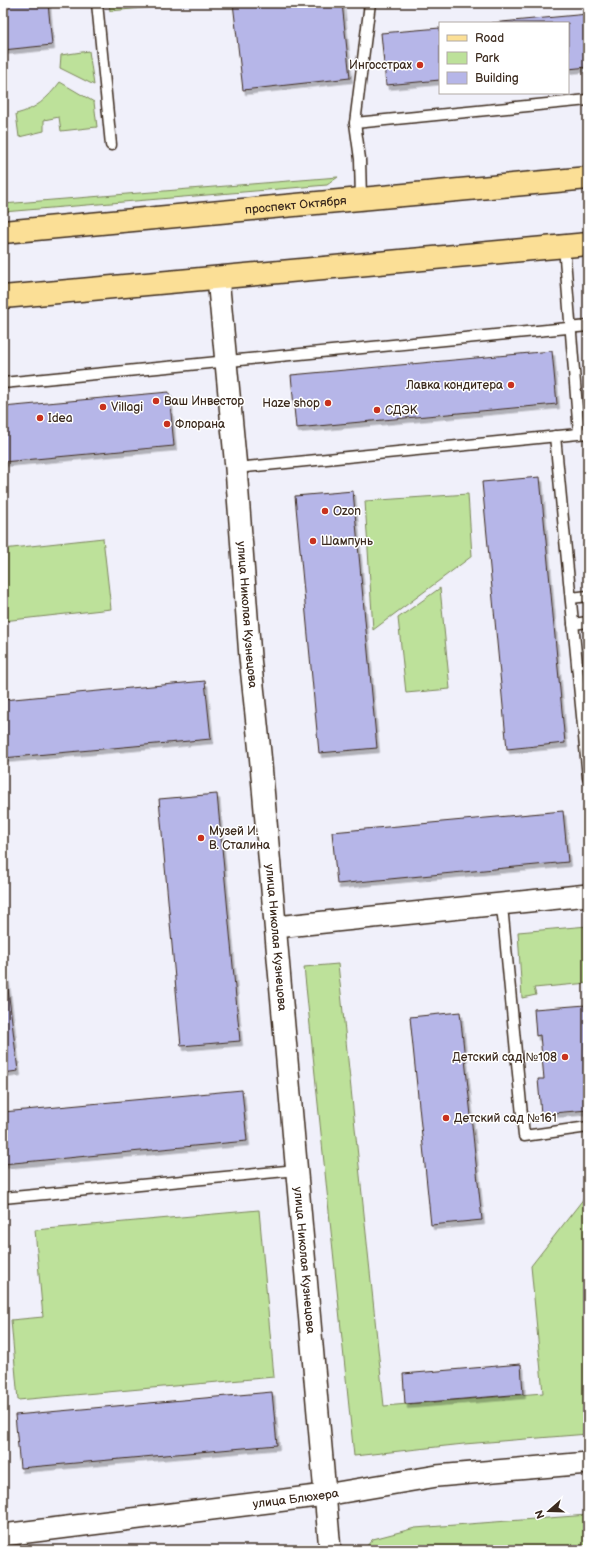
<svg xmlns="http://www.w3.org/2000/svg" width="591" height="1553" viewBox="0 0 591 1553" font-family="'Balsamiq Sans',sans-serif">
<defs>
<filter id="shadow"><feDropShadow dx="2.5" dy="4.5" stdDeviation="0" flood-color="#0004"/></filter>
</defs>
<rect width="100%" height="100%" fill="#f0f0fa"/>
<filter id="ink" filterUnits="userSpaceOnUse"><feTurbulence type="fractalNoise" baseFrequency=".025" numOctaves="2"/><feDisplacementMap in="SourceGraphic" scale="8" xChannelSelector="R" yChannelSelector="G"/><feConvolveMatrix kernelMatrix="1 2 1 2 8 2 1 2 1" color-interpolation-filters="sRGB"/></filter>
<g filter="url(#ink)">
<g fill="#bde19a" stroke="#7c865c">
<path d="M109,3H164L165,6L110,11Z"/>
<path d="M89,51L94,85L60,68L61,55Z"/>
<path d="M60,82L94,102L97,127L61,131L59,117L44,120V131L19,137L16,114C36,109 47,99 60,82Z"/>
<path d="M338,177L327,185L3,212V204Z"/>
<path d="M468,494L472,556L373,630L365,501Z"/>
<path d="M103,538L111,609L3,621V549Z"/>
<path d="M440,588L450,689L406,693L398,618Z"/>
<path d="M588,926V983L534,988L536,995L522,998L518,932Z"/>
<path d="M338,964L384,1406L543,1393L531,1266L588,1193V1434L464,1444L354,1456L304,967Z"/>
<path d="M259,1210L274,1377L18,1400L11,1320L43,1317L35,1230Z"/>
<path d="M588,1515V1550H363L373,1539L415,1528Z"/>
</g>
<g fill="#b6b6e8" stroke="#3b2a1e" filter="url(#shadow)">
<path d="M3,3H48L52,45L3,50Z"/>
<path d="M233,3H342L350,78L243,90Z"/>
<path d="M588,14V67L568,69V23H491Z"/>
<path d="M440,28V80L386,85L381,33Z"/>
<path d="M552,351L557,404L296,428L291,375Z"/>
<path d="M169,392L174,446L3,462V407Z"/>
<path d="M540,477L565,743L507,749L482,482Z"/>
<path d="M353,491L377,748L319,753L295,496Z"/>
<path d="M205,681L211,739L3,758V700Z"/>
<path d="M217,794L240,1041L181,1046L159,799Z"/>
<path d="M563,811L568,862L337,884L332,832Z"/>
<path d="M3,948L18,1071L3,1073Z"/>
<path d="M586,1005L588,1013V1110L541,1114L538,1079H544L540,1035L536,1036L534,1009Z"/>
<path d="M460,1012L482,1220L431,1225L410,1017Z"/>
<path d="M242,1090L247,1141L3,1164V1112Z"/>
<path d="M521,1364L523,1394L405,1404L403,1374Z"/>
<path d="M272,1392L277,1445L20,1468L15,1415Z"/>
</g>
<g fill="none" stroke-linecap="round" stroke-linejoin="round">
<g stroke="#3b2a1e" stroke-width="13">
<g id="service">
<path d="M97,3L111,145"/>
<path d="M355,123L588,100"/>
<path d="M361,199L360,159L355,123L370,3H372"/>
<path d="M564,246L579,433"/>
<path d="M3,383L588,326"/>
<path d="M555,436L588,778"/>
<path d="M236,468L588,433"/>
<path d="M571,598L588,596"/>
<path d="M573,624L588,622"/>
<path d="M500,904L503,916L524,1136L588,1127"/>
<path d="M3,1198L297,1170"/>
</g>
</g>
<g stroke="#3b2a1e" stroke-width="24">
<g id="minor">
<path id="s1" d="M218,278L236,468L250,657L260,753L330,1550"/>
<path d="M276,927L588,895"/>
<path id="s2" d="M3,1535L325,1495L437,1476L588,1463"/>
</g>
</g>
<g stroke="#3b2a1e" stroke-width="25">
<g id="primary">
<path id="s3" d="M3,232L588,178"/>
<path d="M3,297L588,244"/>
</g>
</g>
<use href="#service" stroke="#fff" stroke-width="10"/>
<use href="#minor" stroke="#fff" stroke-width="21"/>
<use href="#primary" stroke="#fbdf96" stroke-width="22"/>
</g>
</g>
<g fill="#c8321e" stroke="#fff" stroke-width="1.5">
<circle cx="420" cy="65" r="4"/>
<circle cx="511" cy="385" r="4"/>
<circle cx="156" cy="401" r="4"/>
<circle cx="328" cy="403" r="4"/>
<circle cx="103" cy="407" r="4"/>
<circle cx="377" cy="410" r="4"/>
<circle cx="40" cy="418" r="4"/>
<circle cx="167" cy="424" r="4"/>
<circle cx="325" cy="511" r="4"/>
<circle cx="313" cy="541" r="4"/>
<circle cx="201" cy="838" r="4"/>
<circle cx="565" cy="1057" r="4"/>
<circle cx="446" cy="1118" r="4"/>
</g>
<g text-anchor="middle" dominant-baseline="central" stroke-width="3" stroke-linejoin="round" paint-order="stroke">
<g font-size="12" fill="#3b2a1e" stroke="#fff" text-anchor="start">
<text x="412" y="65" text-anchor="end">Ингосстрах</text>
<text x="503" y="385" text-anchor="end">Лавка кондитера</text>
<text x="164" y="401">Ваш Инвестор</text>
<text x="320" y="403" text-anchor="end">Haze shop</text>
<text x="111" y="407">Villagi</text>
<text x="385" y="410">СДЭК</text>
<text x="48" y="418">Idea</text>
<text x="175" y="424">Флорана</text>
<text x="333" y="511">Ozon</text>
<text x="321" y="541">Шампунь</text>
<text x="209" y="831">Музей И.<tspan x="209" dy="14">В. Сталина</tspan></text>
<text x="557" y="1057" text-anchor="end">Детский сад №108</text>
<text x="454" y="1118">Детский сад №161</text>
</g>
<g font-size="12" fill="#3b2a1e" stroke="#fff">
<text stroke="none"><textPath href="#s3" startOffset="294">проспект Октября</textPath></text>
<text stroke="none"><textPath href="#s1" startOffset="338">улица Николая Кузнецова</textPath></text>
<text stroke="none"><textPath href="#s1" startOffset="662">улица Николая Кузнецова</textPath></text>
<text stroke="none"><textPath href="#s1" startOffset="986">улица Николая Кузнецова</textPath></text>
<text stroke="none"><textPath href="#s2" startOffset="295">улица Блюхера</textPath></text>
</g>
</g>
<rect width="591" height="1553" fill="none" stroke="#fff" stroke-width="16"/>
<rect x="8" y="8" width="575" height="1537" fill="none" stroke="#3b2a1e" stroke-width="1.5" filter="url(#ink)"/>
<rect x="439" y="22" width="130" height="72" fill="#ffffff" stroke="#b1aaa5"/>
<rect x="447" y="35" width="20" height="6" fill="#fbdf96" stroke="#b1aaa5"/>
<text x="475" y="42" font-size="12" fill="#3b2a1e">Road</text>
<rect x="447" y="52" width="20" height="12" fill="#bde19a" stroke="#b1aaa5"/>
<text x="475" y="62" font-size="12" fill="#3b2a1e">Park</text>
<rect x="447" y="72" width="20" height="12" fill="#b6b6e8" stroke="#b1aaa5"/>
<text x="475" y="82" font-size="12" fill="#3b2a1e">Building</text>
<g transform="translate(549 1511) rotate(250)" stroke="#ffffff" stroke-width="3" paint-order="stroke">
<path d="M0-3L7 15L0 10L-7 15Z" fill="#3b2a1e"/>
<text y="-6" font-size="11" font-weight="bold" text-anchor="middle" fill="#3b2a1e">N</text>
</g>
</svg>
